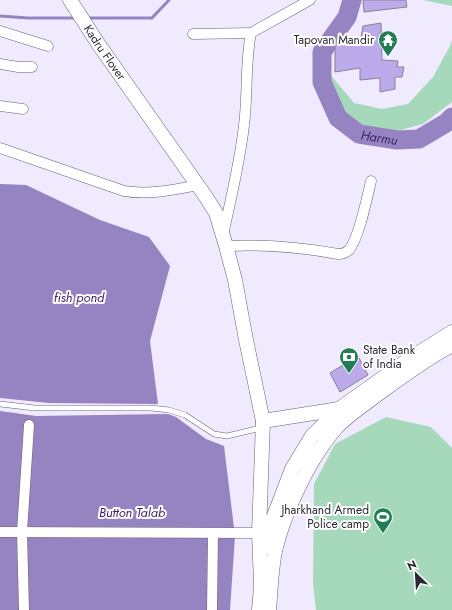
<svg xmlns="http://www.w3.org/2000/svg" width="452" height="610" viewBox="0 0 452 610" font-family="Jost,sans-serif">
<rect width="100%" height="100%" fill="#efeafe"/>
<g fill="#a6d9bc">
<path d="M423,0H452V6Z"/>
<path d="M452,40V102L423,124L397,131L367,130L347,117L334,103L325,83L324,67L354,103L382,109L408,104L433,77L450,46Z"/>
<path d="M386,417L431,427L452,448V610H316L313,583L314,484L335,444Z"/>
</g>
<g fill="#9683c1">
<path d="M0,184L26,185L100,220L149,237L170,266L150,341L158,404L49,403L0,398Z"/>
<path d="M0,411L36,416L168,414L176,417L206,439L224,446L235,536L230,610H0Z"/>
</g>
<g fill="none" stroke-linecap="round" stroke-linejoin="round">
<g stroke="#9683c1" stroke-width="3">
<path d="M0,16L28,18H76"/>
<path d="M86,18H152L169,0"/>
</g>
<path stroke="#9683c1" stroke-width="19" id="s1" d="M352,0L347,17L322,52V82L338,118L359,134L397,140L419,139L446,123L452,117"/>
</g>
<g fill="#bdaaea" stroke="#878197">
<path d="M363,0H406L407,7L364,12Z"/>
<path d="M381,23L382,60L398,61L397,67H404L402,77H395V89L380,92V78L360,80V68L335,72V45L344,38H361L363,26Z"/>
<path d="M358,356L368,375L340,392L330,373Z"/>
</g>
<g fill="none" stroke-linecap="round" stroke-linejoin="round">
<g stroke="#666076" stroke-width="6">
<path id="service" d="M0,404L35,408H151L169,410L185,415L214,434L227,436L261,428"/>
</g>
<g stroke="#666076" stroke-width="11">
<g id="minor">
<path d="M0,31L48,46"/>
<path d="M193,34L251,33"/>
<path d="M0,64L18,67H32"/>
<path d="M0,106L23,109"/>
<path d="M0,148L124,191C149,195 173,190 198,185"/>
<path d="M223,235C231,198 240,162 244,125C248,95 245,63 251,33L310,0"/>
<path d="M226,246C264,244 300,247 338,254C342,254 346,253 349,250C359,238 367,198 371,181"/>
<path d="M0,532L259,533"/>
<path d="M24,610L22,532L29,425"/>
<path d="M212,610L213,533"/>
</g>
</g>
<g stroke="#666076" stroke-width="15">
<g id="secondary">
<path id="s2" d="M70,0L99,45L206,197L216,213L226,246L235,280L246,340L263,421L259,533L261,583"/>
<path d="M263,421L339,409"/>
<path d="M264,548V542L292,469L312,436L339,409L412,357L452,332"/>
<path d="M259,610L262,575"/>
<path d="M269,610C271,589 271,567 276,547C284,516 297,488 313,460C320,449 327,438 336,428C347,416 361,407 374,397C399,379 424,360 452,345"/>
</g>
</g>
<use href="#service" stroke="#fff" stroke-width="5"/>
<use href="#minor" stroke="#fff" stroke-width="10"/>
<use href="#secondary" stroke="#fff" stroke-width="14"/>
</g>
<defs>
<g id="temple-pin" transform="scale(1)"><path d="M0 17L-7.5 6A9.5 9.5 0 1 1 7.5 6Z" fill="#207d54" stroke="#fff"/><path d="M0-6L5-2H3V0L6.5 2.5H4V6H1.5V3h-3V6H-4V2.5H-6.5L-3 0V-2H-5Z" fill="#fff"/></g>
<g id="bank-pin" transform="scale(1)"><path d="M0 17L-7.5 6A9.5 9.5 0 1 1 7.5 6Z" fill="#207d54" stroke="#fff"/><path d="M-6-4H6V4H-6ZM0-2.3a2.3 2.3 0 1 0 0 4.6a2.3 2.3 0 1 0 0-4.6Z" fill="#fff"/></g>
<g id="stadium-pin" transform="scale(1)"><path d="M0 17L-7.5 6A9.5 9.5 0 1 1 7.5 6Z" fill="#207d54" stroke="#fff"/><path d="M0-5a6.5 5 0 1 0 0 10a6.5 5 0 1 0 0-10ZM-3.5-1.8h7v3.6h-7Z" fill="#fff"/></g>
</defs>
<g fill-rule="evenodd">
<use href="#temple-pin" x="388" y="40"/>
<use href="#bank-pin" x="349" y="357"/>
<use href="#stadium-pin" x="383" y="517"/>
</g>
<g text-anchor="middle" dominant-baseline="central" stroke-width="4" stroke-linejoin="round" paint-order="stroke">
<g font-size="12" fill="#2c2933" stroke="#fff" text-anchor="end">
<text x="374" y="40">Tapovan Mandir</text>
<text x="363" y="350" text-anchor="start">State Bank<tspan x="363" dy="14">of India</tspan></text>
<text x="369" y="510">Jharkhand Armed<tspan x="369" dy="14">Police camp</tspan></text>
</g>
<g font-size="12" fill="#2c2933" stroke="#fff">
<text stroke="none"><textPath href="#s2" startOffset="63">Kadru Flover</textPath></text>
</g>
<g font-size="13" font-style="italic" fill="#3d1f68" stroke="#fff">
<text stroke="none"><textPath href="#s1" startOffset="177">Harmu</textPath></text>
<text x="79" y="297">fish pond</text>
<text x="132" y="512">Button Talab</text>
</g>
</g>
<g transform="translate(416 574) rotate(335)" stroke="#ffffff" stroke-width="3" paint-order="stroke">
<path d="M0-3L7 15L0 10L-7 15Z" fill="#2c2933"/>
<text y="-6" font-size="11" font-weight="bold" text-anchor="middle" fill="#2c2933">N</text>
</g>
</svg>
